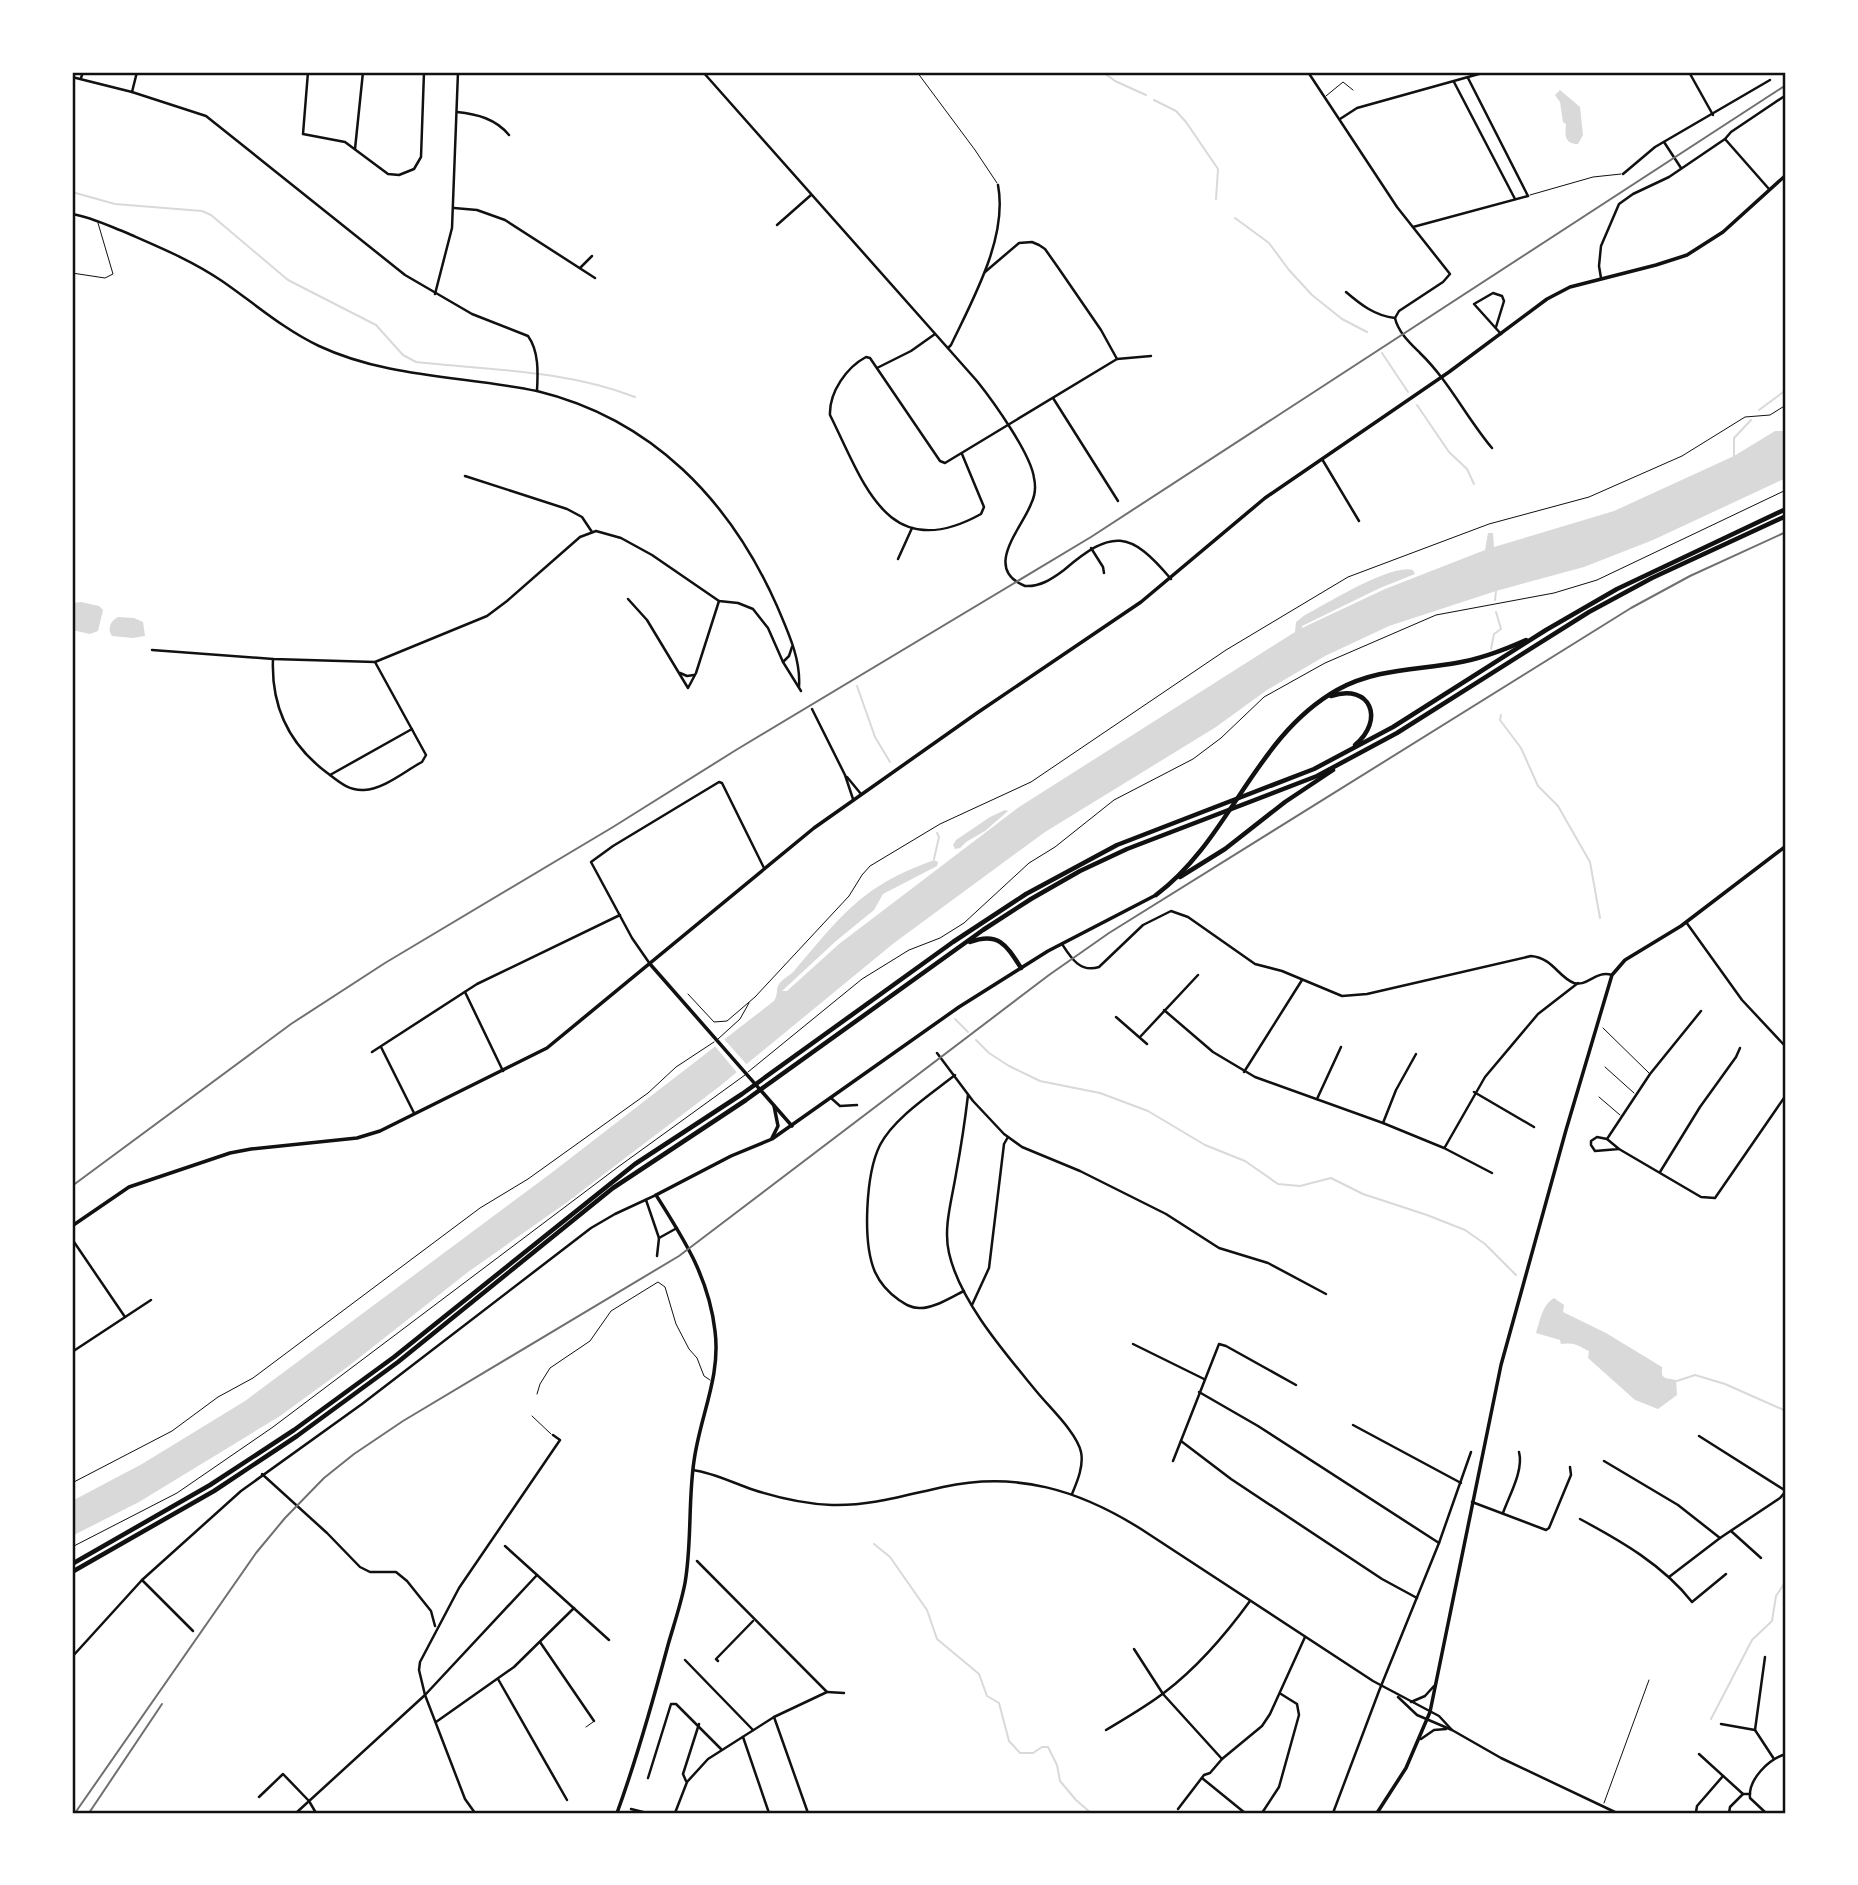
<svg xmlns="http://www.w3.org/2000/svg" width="1858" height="1885" viewBox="0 0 1858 1885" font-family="Commissioner,sans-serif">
<rect width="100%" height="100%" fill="#fff"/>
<g fill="#d9d9d9">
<path d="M1560,90L1580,107L1583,135L1578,144C1564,144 1565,134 1566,124L1563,122L1560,102L1555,95Z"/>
<path d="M1775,431H1786V478L1653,540L1584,567L1496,591L1389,626L1325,656L1267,690L1216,727L1045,832L894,943L720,1086L566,1203L468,1272L350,1365L280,1416L139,1502L72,1536V1501L142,1464L245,1401L550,1174L774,1001C778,995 776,991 778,986C781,979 790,976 794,971C820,941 845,907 879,886C896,875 915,867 934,860L938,862L937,866L883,894L874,910L836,941L782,991H787L839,944L1019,807L1295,632L1296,622L1305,615C1326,604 1392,563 1413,570L1415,574L1380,588L1302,626V628L1385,589L1485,550L1488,533H1493L1494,547L1614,511L1734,456Z"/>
<path d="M81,602L99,606L103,610L98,631L90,634L72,630V603Z"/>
<path d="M118,617L134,618L143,622L145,636L133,638L112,636C107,629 110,621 118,617Z"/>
<path d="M1005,810L1008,811L985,831L966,842L960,848L955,849L953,845L956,840L990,817Z"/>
<path d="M1554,1298L1564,1305L1563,1312L1606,1333L1662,1367V1375L1665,1378L1676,1380L1677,1395L1658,1409L1635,1400L1588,1358L1589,1351C1577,1345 1575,1342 1561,1344L1560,1340L1536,1333C1540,1321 1542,1305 1554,1298Z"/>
</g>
<path fill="#fff" d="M723,1038L749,1067L739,1075L714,1045Z"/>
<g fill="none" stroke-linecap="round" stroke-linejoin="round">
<g stroke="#d9d9d9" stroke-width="2">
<path d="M1103,72L1115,81L1146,95"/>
<path d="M1154,100L1176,111L1186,122L1218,169L1216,199"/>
<path d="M72,192L115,204L202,211L211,215L288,280L376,325L403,355L416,362C490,370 565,370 635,397"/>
<path d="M1235,218L1269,243L1289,270L1312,295L1342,319L1367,332"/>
<path d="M1382,353L1408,392"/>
<path d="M1417,405L1449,452L1467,469L1474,484"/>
<path d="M1759,410L1786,390"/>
<path d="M1734,457V438L1751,420"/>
<path d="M1495,600L1496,591"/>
<path d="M1491,649L1494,634L1501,629L1496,612"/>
<path d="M857,686L875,737L890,762"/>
<path d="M1501,715L1500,720L1521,748L1538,786L1558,806L1590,862L1600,918"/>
<path d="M934,859L939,837L937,833"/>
<path d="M955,1019L968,1032"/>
<path d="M976,1040L989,1053L1009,1066L1040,1081L1100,1093L1148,1111L1205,1145L1245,1161L1278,1184L1300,1186L1331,1178L1363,1194L1427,1215L1465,1230L1485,1244L1516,1275"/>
<path d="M1677,1381L1695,1375L1725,1384L1786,1411"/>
<path d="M874,1544L890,1557L927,1610L937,1639L979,1674L987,1696L999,1703L1009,1741L1020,1753H1033L1042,1747H1048L1057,1765L1060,1781L1076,1800L1091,1813"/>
<path d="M1711,1719L1752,1640L1772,1621L1776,1596L1786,1581"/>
</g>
<g stroke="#111" stroke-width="1">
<path d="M917,72L975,150L997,183"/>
<path d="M1326,96L1343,82L1353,90"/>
<path d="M1530,195L1593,177L1621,174"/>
<path d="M72,273L105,278L113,274L98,223"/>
<path d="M688,994L714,1022L727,1021L755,997L849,896L862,875L870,866L940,824L1031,782L1226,650L1348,577L1489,524L1589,497L1682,456L1745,417L1770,415L1786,405"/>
<path d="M1603,1028L1649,1073"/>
<path d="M718,1039L740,1019L749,1003"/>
<path d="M1605,1067L1634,1093"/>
<path d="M748,1072L862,979L909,950L940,938L964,923L1029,863L1055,847L1114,800L1193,759L1221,738L1264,697L1325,663L1436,615L1554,593L1597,580L1786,490"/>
<path d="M1599,1097L1620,1115"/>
<path d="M537,1394L540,1384L550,1368L590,1341L611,1311L658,1282L665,1287L676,1324L689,1349L697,1358L704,1376L710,1380"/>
<path d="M532,1416L551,1434"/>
<path d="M72,1483L172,1431L218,1397L253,1378L480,1208L528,1179L648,1093L676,1067L714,1042"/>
<path d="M72,1547L177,1493L273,1427L618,1167L745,1075"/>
<path d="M586,1727L593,1722"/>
<path d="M1604,1803L1649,1680"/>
</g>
<g stroke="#111" stroke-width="2.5">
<path d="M308,72L303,134L345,142L388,174L399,175L414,169L421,157L424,72"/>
<path d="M1308,72L1397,207L1450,274L1443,282L1399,311L1395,318C1398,332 1410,343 1420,353C1449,381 1466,417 1492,448"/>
<path d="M1689,72L1713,115"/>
<path d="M81,78L83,72"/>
<path d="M1454,82L1515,199"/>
<path d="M132,92L137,72"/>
<path d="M457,112C477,114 496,119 509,135"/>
<path d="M1340,119L1357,108L1486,72"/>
<path d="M1725,139L1769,189"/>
<path d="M1664,142L1681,168"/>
<path d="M355,149L363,72"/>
<path d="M1623,174L1655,147L1770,80"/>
<path d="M454,208L477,210L505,220L595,278"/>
<path d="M72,214C91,217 109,226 127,233C159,247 193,261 222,281C254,303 283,329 319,346C387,378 464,376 537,391"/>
<path d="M777,225L811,195"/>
<path d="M1413,227L1528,196L1468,78"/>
<path d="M580,268L592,256"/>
<path d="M985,272L1019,243L1032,242L1039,245L1045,249L1057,266L1101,330L1117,359"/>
<path d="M1601,278L1599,266L1601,246L1619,204L1633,194L1669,177L1725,139L1731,132L1786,95"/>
<path d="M1346,292C1360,304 1375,316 1395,318"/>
<path d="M435,294L452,228L458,72"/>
<path d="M1496,327L1504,301L1502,296L1493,293L1474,304L1501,334"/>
<path d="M948,348L951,345C973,299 1008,237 998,185"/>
<path d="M877,368L911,351L935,334"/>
<path d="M1053,398L1118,501"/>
<path d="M962,454L984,507L981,514C887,566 864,483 830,415C829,392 847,367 866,357L870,358L940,461L945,463L1117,359L1151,356"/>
<path d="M1322,459L1359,521"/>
<path d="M465,476L567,509L582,517L592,532"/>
<path d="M1091,548L1103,567L1104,573"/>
<path d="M898,559L912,528"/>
<path d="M628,599L647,620L688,688L696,673L719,601"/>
<path d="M152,650L273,659L375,662L487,616L507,601L580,537L596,531L621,538L652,555L719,601L738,603L753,609L768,628L783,662"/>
<path d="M273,659C271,706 289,744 326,772C338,781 348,791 364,790C384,789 405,771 422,762L426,755L375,662"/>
<path d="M680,673L687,676L694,675"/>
<path d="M330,775L412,729"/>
<path d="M1686,922L1742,1000L1786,1047"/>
<path d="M1062,944C1071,958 1080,973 1099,967L1143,925L1171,911L1188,917L1255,964L1282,971L1342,996L1367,994L1531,956C1553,958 1558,977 1574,983C1588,987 1595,970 1612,975"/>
<path d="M650,964L632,938L591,862L613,846L719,782L722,783L764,868"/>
<path d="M465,992L503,1071"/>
<path d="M1164,1010L1213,1052L1255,1077L1383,1123L1444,1148L1492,1173"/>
<path d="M1116,1017L1147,1044"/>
<path d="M1140,1037L1198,975"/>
<path d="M381,1047L414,1113"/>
<path d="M372,1052L477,984L620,915"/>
<path d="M937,1053L973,1101L1004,1134L1022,1147L1080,1171L1166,1214L1219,1248L1268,1263L1326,1294"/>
<path d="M1244,1072L1302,980"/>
<path d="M955,1075C931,1094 894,1118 880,1145C866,1173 862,1242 875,1272C880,1283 889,1293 899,1300C905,1304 911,1308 919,1308C933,1309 951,1297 964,1291"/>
<path d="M1474,1092L1534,1127"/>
<path d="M968,1095C965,1121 961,1147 956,1174C952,1199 943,1228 949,1253C960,1302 1006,1354 1037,1392C1050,1408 1077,1433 1081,1452C1084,1466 1077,1482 1072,1494"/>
<path d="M831,1098L840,1106L857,1105"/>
<path d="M1317,1099L1341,1047"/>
<path d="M1383,1123L1396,1090L1416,1054"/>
<path d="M1597,1137L1607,1139L1619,1149L1595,1151L1591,1145V1141Z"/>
<path d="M1607,1139L1650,1074L1701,1011"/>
<path d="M1445,1147L1485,1077L1538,1014L1578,983"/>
<path d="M1619,1149L1701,1197L1715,1198L1786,1095"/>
<path d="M1660,1172L1700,1107L1736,1057L1740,1048"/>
<path d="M646,1200L659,1238L657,1256"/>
<path d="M659,1238L677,1228"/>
<path d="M72,1239L125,1317"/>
<path d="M972,1305L989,1268L1004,1144L1008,1137"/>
<path d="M1133,1344L1204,1379"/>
<path d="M72,1352L151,1300"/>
<path d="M1199,1392L1258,1426L1439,1543"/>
<path d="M1353,1425L1461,1483"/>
<path d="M1699,1436L1786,1491"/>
<path d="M1181,1441L1231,1479L1382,1579L1417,1598"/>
<path d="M1173,1461L1219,1344L1226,1346L1296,1385"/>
<path d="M1604,1461L1678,1505L1720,1538"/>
<path d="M262,1474L327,1533L360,1567L370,1572H396L407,1581L431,1611L435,1626"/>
<path d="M1472,1502L1546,1530L1549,1528L1571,1475L1570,1467"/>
<path d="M1503,1513C1509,1496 1524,1470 1519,1452"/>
<path d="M1580,1519C1621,1541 1663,1565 1692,1602L1726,1574"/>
<path d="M1731,1531L1761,1558"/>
<path d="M505,1546L609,1640"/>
<path d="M1669,1577L1720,1538L1780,1498L1786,1491"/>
<path d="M142,1580L193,1631"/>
<path d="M540,1642L594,1721"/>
<path d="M1134,1649L1163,1694L1222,1759"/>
<path d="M1765,1657L1755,1730L1774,1759"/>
<path d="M685,1660L753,1730"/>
<path d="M718,1661L716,1659L753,1621"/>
<path d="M498,1679L567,1800"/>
<path d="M827,1692L844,1693"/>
<path d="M774,1717L808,1813"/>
<path d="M436,1722L514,1667L574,1608"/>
<path d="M1721,1724L1755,1730"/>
<path d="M1106,1730C1126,1718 1147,1706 1165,1692C1198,1667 1226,1634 1250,1601"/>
<path d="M743,1737L769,1813"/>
<path d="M1699,1754L1743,1794H1750"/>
<path d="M648,1778L671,1704H676L721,1749"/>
<path d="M1202,1778L1245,1813"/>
<path d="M686,1781L683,1774L699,1724"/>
<path d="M259,1797L283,1774L309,1801L316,1813"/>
<path d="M631,1809L647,1813"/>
<path d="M1178,1809L1204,1775L1210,1773L1222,1759L1262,1726L1270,1714L1305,1637"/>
<path d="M1696,1812L1697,1806L1723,1776"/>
<path d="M296,1813L425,1695L537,1575"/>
<path d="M475,1813L465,1799L425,1695L419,1670L420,1662L459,1588L560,1440L553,1435"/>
<path d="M675,1813L687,1782L708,1759L774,1717L827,1692L697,1561"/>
<path d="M1262,1813L1279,1787L1299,1715L1297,1704L1281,1694"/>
<path d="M1333,1813L1379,1691L1439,1543L1471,1452"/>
<path d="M1729,1813L1730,1807L1743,1794"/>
<path d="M1766,1813L1750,1798C1748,1779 1769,1759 1786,1754"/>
</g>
<g stroke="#111" stroke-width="2.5">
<path d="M703,72L977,381C993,401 1031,454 1034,478C1036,487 1035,496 1031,504C1022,528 982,569 1025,586C1040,587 1052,579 1064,570C1112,529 1130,530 1171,579"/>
<path d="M72,77L132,92L206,116L405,275L472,314L528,336C539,351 538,373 537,391C652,419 730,500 777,606C788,632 801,659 799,687"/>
<path d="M792,647L789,656L783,662L801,691"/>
<path d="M812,709L845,775L853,799"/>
<path d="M847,777L861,794"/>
<path d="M693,1470C714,1473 733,1483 754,1490C779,1498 806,1504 832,1505C871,1506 906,1495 943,1487C1017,1471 1079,1490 1141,1529L1373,1681L1439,1716L1452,1730"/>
<path d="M72,1657L142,1580L241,1491L362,1404L591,1228L615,1214L656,1195"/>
<path d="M1398,1697L1417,1715L1452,1730L1501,1758L1617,1813"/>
<path d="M1411,1702L1425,1696L1434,1686"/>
<path d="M1421,1739L1434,1730L1446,1729"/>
</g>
<g stroke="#111" stroke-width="3.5">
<path d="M650,964L792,1126"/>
<path d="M772,1138L778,1126L774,1106"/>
<path d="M617,1813C637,1758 653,1701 668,1645C674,1624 681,1604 685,1583C692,1543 688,1501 694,1461C700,1416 721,1377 715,1331C709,1278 684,1239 656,1195L731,1156L772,1139L959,1007L1048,951L1156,895"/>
<path d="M1377,1813L1406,1768L1430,1712L1501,1365L1566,1130L1612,975L1625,960L1681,926L1786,846"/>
</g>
<path stroke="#111" stroke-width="3.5" d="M72,1226L129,1187L230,1153L251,1149L357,1138L380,1131L547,1048L814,828L977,713L1141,602L1265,498L1449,372L1547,299L1570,287L1656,265L1687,255L1723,232L1786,175"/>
<g stroke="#111" stroke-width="4.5">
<path d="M1331,696C1371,683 1385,720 1355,745"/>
<path d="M1180,877L1225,849L1285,802L1333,770"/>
<path d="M1156,895C1231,839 1254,737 1337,690C1374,669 1415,670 1456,663C1480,659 1504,650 1526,640"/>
<path d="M970,942C999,931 1007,946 1021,968"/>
<path d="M72,1564L210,1485L294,1430L394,1357L635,1164L742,1094L953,942L1026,894L1117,845L1314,769L1393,727L1546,630L1617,589L1786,509"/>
<path d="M72,1572L214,1491L297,1436L398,1362L613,1188L746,1100L983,930L1031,899L1080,871L1127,849L1317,776L1397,733L1589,612L1652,578L1786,516"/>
</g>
<g stroke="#707070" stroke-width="2">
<path d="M72,1186L291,1024L385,963L613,827L736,750L1091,537L1786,85"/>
<path d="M75,1813L256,1553L285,1518L324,1478L354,1454L403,1421L679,1256L1049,975L1109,933L1631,608L1690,576L1786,532"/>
<path d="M89,1813L162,1704"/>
</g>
</g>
<rect width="1858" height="1885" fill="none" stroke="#ffffff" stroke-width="147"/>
<rect x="74" y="74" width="1710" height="1738" fill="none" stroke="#111" stroke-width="2.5"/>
</svg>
